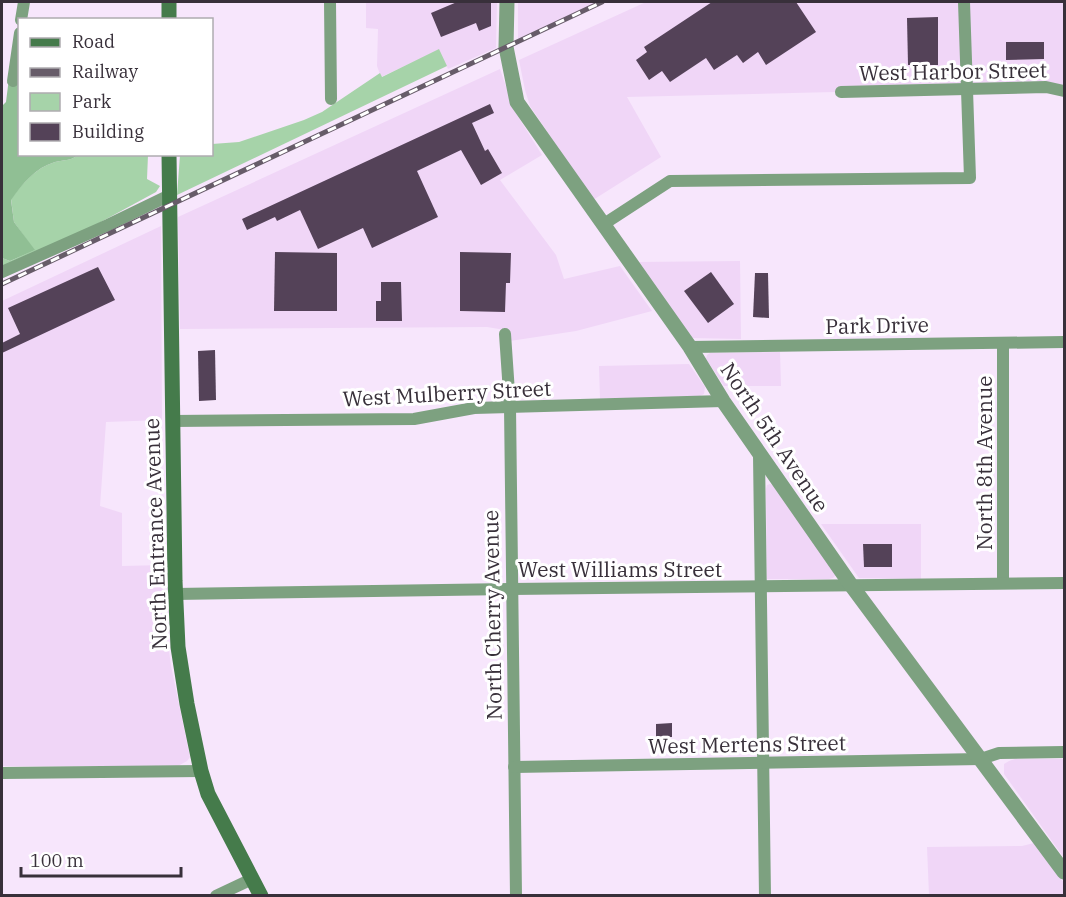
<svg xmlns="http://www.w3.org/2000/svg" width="1066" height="897" viewBox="0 0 1066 897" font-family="'IBM Plex Serif',serif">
<rect width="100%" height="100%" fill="#f7e6fc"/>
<g fill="#f0d6f7">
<path d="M366,2H497L496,48L448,69L439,50L381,77L377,66L378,29L366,28Z"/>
<path d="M518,2H598L518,39Z"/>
<path d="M646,2H1064V85L1041,81L837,87L835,92L627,97L661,157L593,200L530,106L525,90L519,60Z"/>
<path d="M500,69L514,110L542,155L500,180L556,255L564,279L620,266L652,311L576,331L510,341L505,330L487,327L180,329L178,217Z"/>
<path d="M161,226L162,420L106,422L100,506L122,513V566L164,565L166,627L171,666L190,757L187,761L178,766H2V301Z"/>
<path d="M740,261L741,339L690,338L637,262Z"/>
<path d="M780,352L781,386H724L706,359L707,355L710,353Z"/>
<path d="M689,364L705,387L704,394L700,396L600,399L599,366Z"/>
<path d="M770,484L773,485L836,575L833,578L829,579H767L766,489L767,485Z"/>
<path d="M821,524H921V579L859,578Z"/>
<path d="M1015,759H1064V858L1004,774V764L1009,761Z"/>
<path d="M1034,843L1064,883V895H929L927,847L1022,846Z"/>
</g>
<g fill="#a6d3a9">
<path d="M439,49L447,66L177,195L180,155L212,154V144L239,142L304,120L322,112L380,73L382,77Z"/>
<path d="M78,155H148L147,179L160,186L156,192L88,229L2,268V258L10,261L34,250L14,222L11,199C23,183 35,168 55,162C66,159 68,162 78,155Z"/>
</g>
<path fill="#90bf94" d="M19,57L20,154L78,155C68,162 66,159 55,162C35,168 23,183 11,200L14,222L35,250L10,261L2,258V106L6,102L9,78Z"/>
<g fill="#544258">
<path d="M457,2H491V26L479,31L476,23L441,37L431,13Z"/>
<path d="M712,2H796L816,32L766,65L758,52L743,63L737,55L714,70L706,58L670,82L662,71L649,80L636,60L647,52L644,47Z"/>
<path d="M938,17V65H908L907,18Z"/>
<path d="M1006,42H1044V59L1006,60Z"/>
<path d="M490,104L494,113L472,123L485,151L488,149L502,173L481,185L461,150L417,171L438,217L372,248L363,228L318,249L300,210L277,221L275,217L247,230L242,219Z"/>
<path d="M275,252L337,253V311H274Z"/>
<path d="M460,252L511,253L510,283H506L505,312L460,311Z"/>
<path d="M98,267L115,300L2,353V343L20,334L8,308Z"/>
<path d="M711,272L734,304L708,323L684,291Z"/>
<path d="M755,273H768L769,318L753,317Z"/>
<path d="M381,282H401L402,321H376V301H381Z"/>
<path d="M215,350L216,400L199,401L198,351Z"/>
<path d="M863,544H892V567H864Z"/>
<path d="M672,723V737L656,738V724Z"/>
</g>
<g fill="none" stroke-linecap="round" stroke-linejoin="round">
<g stroke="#7da180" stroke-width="12">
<path d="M330,2L331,99"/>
<path d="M21,20L24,2"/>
<path d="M13,81L20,33"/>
<path d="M841,92L1046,87L1064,91"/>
<path d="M604,224L670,181L970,178L964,2"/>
<path d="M2,272L108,225L170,195"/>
<path d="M505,334L510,407L516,896"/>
<path d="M690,347L1064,342"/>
<path d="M173,421L414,419L474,408L723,401"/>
<path d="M759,455L765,896"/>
<path d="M1003,583V343"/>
<path d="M175,594L511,589L1064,583"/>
<path d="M514,767L981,759L999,753L1064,752"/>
<path d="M2,773L201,771"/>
<path d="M216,896L252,879"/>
</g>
<path stroke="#7da180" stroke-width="15" d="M507,2L506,47L517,102L690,347L723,401L851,585L1064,872"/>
<g stroke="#457b4b" stroke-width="15">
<path d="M169,2V20"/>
<path d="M169,154L175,581L178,647L187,704L201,771L208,794L261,896"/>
</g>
<g stroke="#675c69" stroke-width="5">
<path id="rail" d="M2,284L602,2"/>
</g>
<use href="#rail" stroke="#fff" stroke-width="3" stroke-dasharray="9" stroke-linecap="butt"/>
</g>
<g text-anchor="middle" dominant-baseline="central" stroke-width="6" stroke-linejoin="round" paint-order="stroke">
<g font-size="21" fill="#38303a" stroke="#fff">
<text transform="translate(953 71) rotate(-1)">West Harbor Street</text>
<text transform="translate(877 325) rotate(-1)">Park Drive</text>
<text transform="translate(447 393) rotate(-3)">West Mulberry Street</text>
<text transform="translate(775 437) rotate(56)">North 5th Avenue</text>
<text transform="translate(984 463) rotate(-90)">North 8th Avenue</text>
<text transform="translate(155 534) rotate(-92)">North Entrance Avenue</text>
<text x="620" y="569">West Williams Street</text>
<text transform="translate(492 615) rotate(-91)">North Cherry Avenue</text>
<text transform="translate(747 744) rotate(-1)">West Mertens Street</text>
</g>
</g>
<rect width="1066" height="897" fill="none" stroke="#38303a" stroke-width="6"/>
<rect x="18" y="18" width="195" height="138" fill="#ffffff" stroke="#afacb0" stroke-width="1.5"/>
<rect x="30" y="38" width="30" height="9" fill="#457b4b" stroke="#afacb0" stroke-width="1.5"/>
<text x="72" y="48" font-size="18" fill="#38303a">Road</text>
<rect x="30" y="68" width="30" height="9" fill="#675c69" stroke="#afacb0" stroke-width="1.5"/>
<text x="72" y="78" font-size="18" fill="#38303a">Railway</text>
<rect x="30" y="93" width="30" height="18" fill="#a6d3a9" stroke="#afacb0" stroke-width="1.5"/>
<text x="72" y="108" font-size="18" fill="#38303a">Park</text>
<rect x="30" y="123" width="30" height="18" fill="#544258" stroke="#afacb0" stroke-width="1.5"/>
<text x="72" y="138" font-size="18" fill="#38303a">Building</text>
<path d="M21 867v9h160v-9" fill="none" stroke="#38303a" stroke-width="3"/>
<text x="30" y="867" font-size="18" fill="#38303a" stroke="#ffffff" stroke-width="4.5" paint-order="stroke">100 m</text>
</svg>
